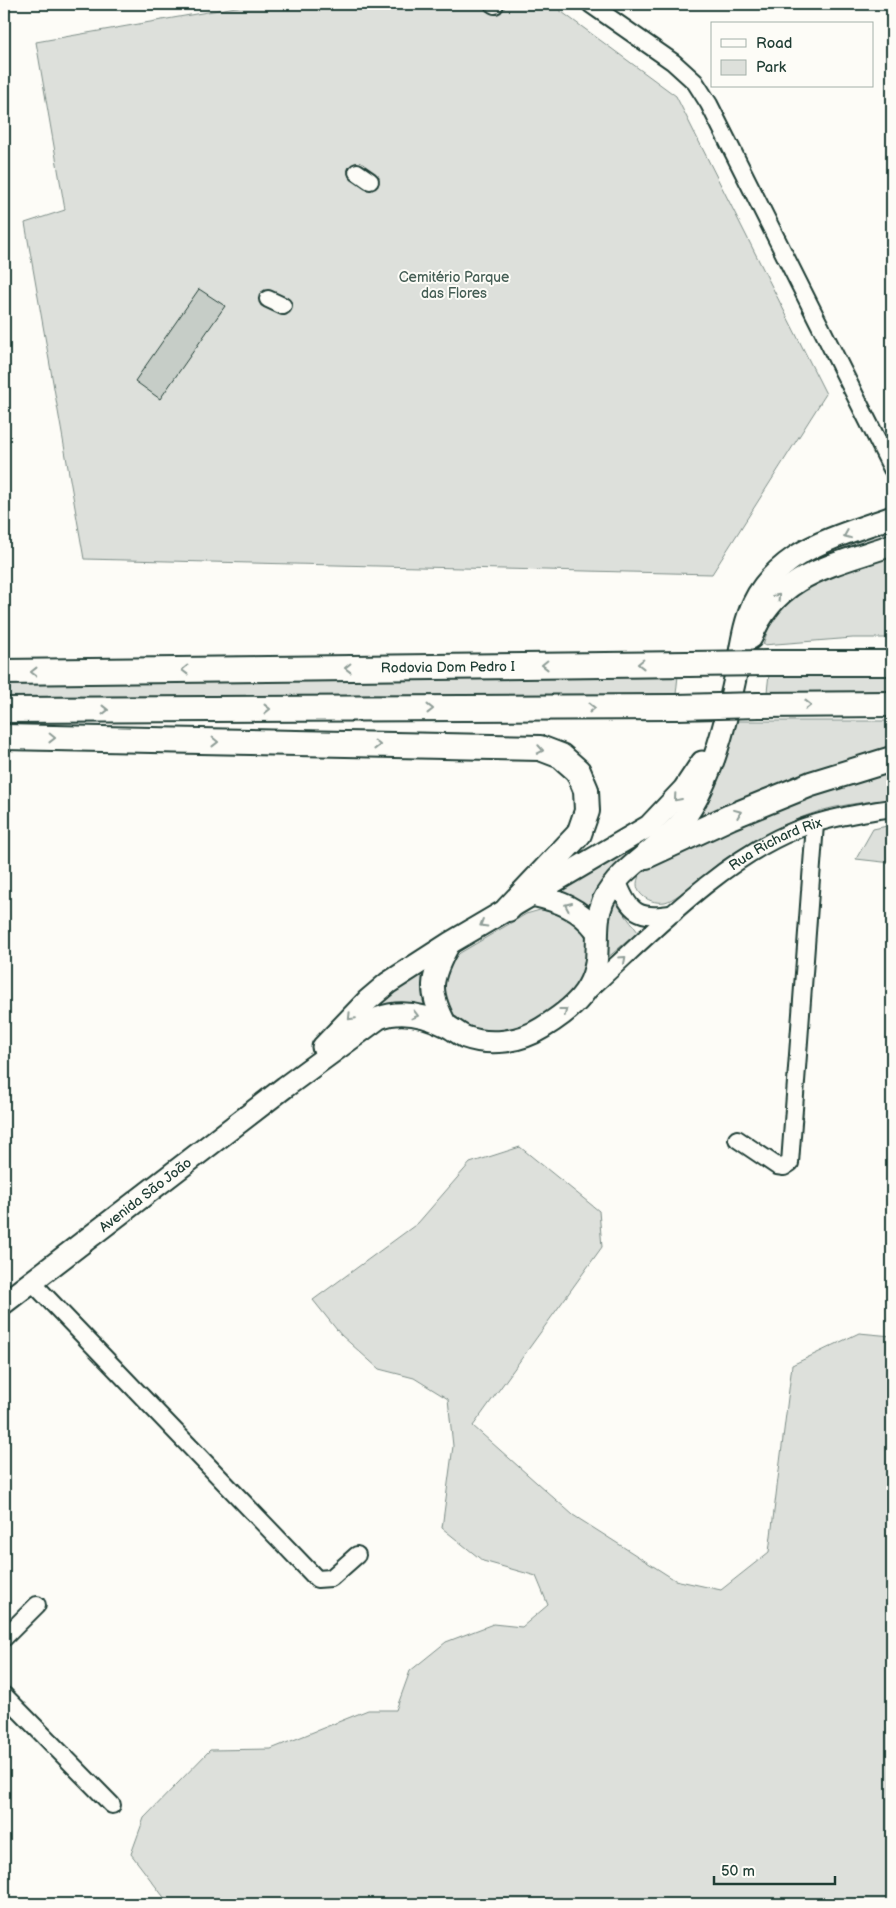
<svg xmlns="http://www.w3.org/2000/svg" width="896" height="1908" viewBox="0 0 896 1908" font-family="'Balsamiq Sans',sans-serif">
<rect width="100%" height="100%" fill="#fdfcf7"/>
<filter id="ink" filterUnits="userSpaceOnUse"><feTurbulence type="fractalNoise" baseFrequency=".02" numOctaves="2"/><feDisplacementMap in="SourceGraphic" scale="10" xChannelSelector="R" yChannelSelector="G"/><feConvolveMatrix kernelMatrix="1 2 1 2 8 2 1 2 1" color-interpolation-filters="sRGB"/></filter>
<g filter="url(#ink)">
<g fill="#dde0db" stroke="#7e8e88">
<path d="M253,4H551L676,96L826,394L712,574L84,559L25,223L65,210L36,42Z"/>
<path d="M892,526V538L786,578L799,563Z"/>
<path d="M892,555V638H853L763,645C768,629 774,608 788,597C817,575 858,567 892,555Z"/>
<path d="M892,673V693L767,692L769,674Z"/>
<path d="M678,676L676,694L4,703V679Z"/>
<path d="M736,721H892V752L694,822L721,771Z"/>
<path d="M892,766V799C874,801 854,803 836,807C797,815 759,837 726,858C710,868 681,898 665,902C646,905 627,888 643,871C647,868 652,865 656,863L758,813Z"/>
<path d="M685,805L607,878L589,906L566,894L552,893Z"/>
<path d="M892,825V863L856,859L873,829Z"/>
<path d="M613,899L638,932L606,959L607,920Z"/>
<path d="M540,910C560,912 582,920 587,942C596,977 560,1010 532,1025C526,1028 519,1028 513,1029C484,1034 454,1028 445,997C440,981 448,964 460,953L526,914Z"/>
<path d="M422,971V985L427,1008L366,1010Z"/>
<path d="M520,1147L599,1211L602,1247L473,1426L573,1515L675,1580L721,1590L769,1552L792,1365L859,1333L892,1336V1904H169L131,1854L144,1818L210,1750L271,1749L368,1710H396L410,1671L446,1642L493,1624L522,1627L548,1605L536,1576L483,1561L442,1528L453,1446L448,1399L414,1378L379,1369L341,1335L313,1300L418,1223L470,1163Z"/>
</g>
<path fill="#c6cdc7" stroke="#1f3d34" d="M199,289L225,306L160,399L135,381Z"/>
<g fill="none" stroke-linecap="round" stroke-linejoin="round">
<g stroke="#1f3d34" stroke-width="20">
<g id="minor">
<path d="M493,4L495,5"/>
<path d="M590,4L673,62L695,82L709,104L892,469"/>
<path d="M357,172L370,181"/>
<path d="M268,299L283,306"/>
<path d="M617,879C629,913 639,920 674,913"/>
<path id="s1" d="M588,991C648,937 720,860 796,830C827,818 859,813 892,808"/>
<path d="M737,1139L777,1166L784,1167L790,1163L815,824"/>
<path d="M32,1282L317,1579L331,1578L357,1555"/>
<path d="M4,1638L37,1605"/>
<path d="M4,1695L112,1805"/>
</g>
</g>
<g stroke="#1f3d34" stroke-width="25">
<g id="major">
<path d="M751,638C776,574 834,565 892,545"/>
<path d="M532,895C559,901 579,908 596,930"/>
<path d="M446,1025C428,991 430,979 448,946"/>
<path d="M323,1047L368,1000L388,983L450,943L649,826L684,789L702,762"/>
<path id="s2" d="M4,1303L285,1087L379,1018C402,1009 425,1015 447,1026C453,1029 459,1034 465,1037C490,1046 520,1042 542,1028C573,1009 597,989 597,951C598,933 596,918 603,901C622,862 669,846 692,807C713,771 724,729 733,688C746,631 741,594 795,557C822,539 862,528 892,517"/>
</g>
</g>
<g stroke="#1f3d34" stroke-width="28">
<g id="highway">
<path d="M768,663H892"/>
<path id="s3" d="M4,672L688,664"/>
<path d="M759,705L892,704"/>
<path d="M4,710L676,707"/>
<path d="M4,737L540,748L561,756L578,771L586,790L587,811L579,834L508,909"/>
<path d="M646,856L730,817L811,784L892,759"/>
</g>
</g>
<use href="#minor" stroke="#fdfcf7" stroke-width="16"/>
<use href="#major" stroke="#fdfcf7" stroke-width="21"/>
<use href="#highway" stroke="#fdfcf7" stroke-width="24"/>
<g stroke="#1f3d34" stroke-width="28" stroke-linecap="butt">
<g id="highway-bridge">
<path d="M688,664L768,663"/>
<path d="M676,707L759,705"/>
</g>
</g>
<use href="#highway-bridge" stroke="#fdfcf7" stroke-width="24"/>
</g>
<defs><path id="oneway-chevron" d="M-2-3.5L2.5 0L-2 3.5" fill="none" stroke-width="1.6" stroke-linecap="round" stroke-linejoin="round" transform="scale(1.25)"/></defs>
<g stroke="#8e9c96">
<use href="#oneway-chevron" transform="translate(847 535) rotate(158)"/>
<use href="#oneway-chevron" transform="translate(777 597) rotate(-48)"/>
<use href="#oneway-chevron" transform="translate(641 664) rotate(179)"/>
<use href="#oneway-chevron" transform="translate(545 665) rotate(179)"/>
<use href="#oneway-chevron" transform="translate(348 668) rotate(179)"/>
<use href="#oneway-chevron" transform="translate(185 670) rotate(179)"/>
<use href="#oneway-chevron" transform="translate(34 672) rotate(-180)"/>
<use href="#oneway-chevron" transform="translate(808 705)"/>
<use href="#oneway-chevron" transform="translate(592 708)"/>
<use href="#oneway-chevron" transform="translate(267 709)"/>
<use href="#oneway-chevron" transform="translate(430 709)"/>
<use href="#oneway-chevron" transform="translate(105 710)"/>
<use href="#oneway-chevron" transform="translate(52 738) rotate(1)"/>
<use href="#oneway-chevron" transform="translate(215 742) rotate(1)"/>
<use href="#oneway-chevron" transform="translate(377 745) rotate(1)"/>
<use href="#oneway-chevron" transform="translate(540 750) rotate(10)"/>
<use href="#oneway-chevron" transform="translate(677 798) rotate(131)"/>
<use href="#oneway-chevron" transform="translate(738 813) rotate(-22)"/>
<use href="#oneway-chevron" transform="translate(568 906) rotate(-156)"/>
<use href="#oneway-chevron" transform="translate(483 924) rotate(149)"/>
<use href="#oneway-chevron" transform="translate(623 959) rotate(-42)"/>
<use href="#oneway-chevron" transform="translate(564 1011) rotate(-38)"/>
<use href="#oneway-chevron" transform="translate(415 1015) rotate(14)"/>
<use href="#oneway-chevron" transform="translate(351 1017) rotate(134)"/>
</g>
</g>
<g text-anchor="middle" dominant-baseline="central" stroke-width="4" stroke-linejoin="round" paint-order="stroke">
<g font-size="14" fill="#455e55" stroke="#fdfcf7">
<text x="454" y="277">Cemitério Parque<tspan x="454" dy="16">das Flores</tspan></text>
</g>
<g font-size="14" fill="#1f3d34" stroke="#fdfcf7">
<text stroke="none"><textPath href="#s3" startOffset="444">Rodovia Dom Pedro I</textPath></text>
<text stroke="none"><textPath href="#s1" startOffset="240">Rua Richard Rix</textPath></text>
<text stroke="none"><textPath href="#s2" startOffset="178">Avenida São João</textPath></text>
</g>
</g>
<rect width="896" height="1908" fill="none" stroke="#fdfcf7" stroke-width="20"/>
<rect x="10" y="10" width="876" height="1888" fill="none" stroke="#1f3d34" stroke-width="2" filter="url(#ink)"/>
<rect x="711" y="22" width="162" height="65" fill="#fdfcf7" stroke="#a4b0a9"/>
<rect x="721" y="39" width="25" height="8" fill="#fdfcf7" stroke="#a4b0a9"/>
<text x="756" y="48" font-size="15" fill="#1f3d34">Road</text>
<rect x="721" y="60" width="25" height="15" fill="#dde0db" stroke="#a4b0a9"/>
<text x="756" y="72" font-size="15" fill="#1f3d34">Park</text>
<path d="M714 1876v8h121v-8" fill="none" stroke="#1f3d34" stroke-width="2.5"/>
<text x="721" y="1876" font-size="15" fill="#1f3d34" stroke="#fdfcf7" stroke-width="4" paint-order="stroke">50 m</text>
</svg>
